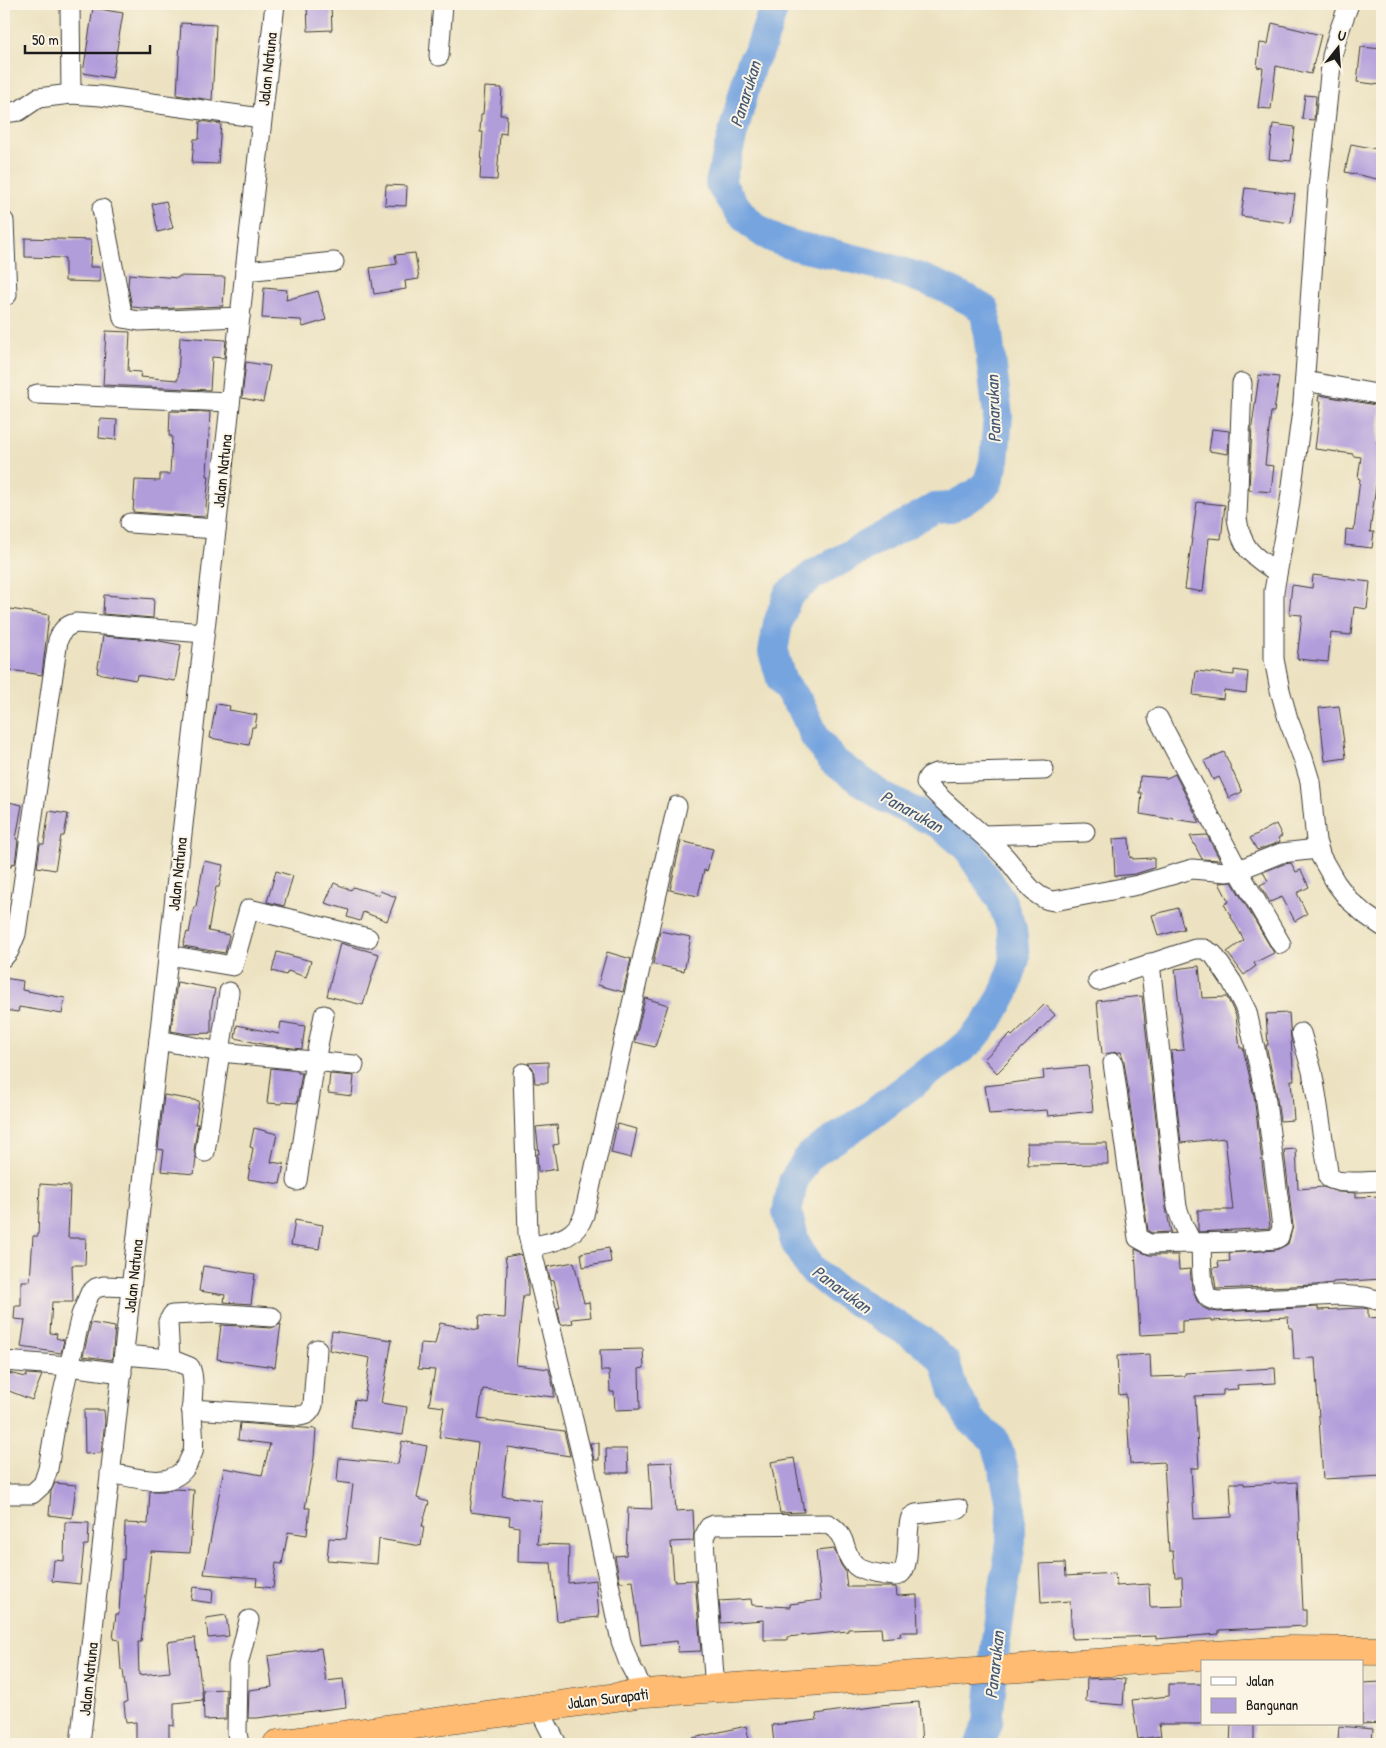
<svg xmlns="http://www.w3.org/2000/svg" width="1386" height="1748" viewBox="0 0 1386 1748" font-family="'Patrick Hand',sans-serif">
<rect width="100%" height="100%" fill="#fcf5e5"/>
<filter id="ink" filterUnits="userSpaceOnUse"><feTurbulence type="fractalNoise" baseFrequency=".02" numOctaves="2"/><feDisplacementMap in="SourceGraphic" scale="10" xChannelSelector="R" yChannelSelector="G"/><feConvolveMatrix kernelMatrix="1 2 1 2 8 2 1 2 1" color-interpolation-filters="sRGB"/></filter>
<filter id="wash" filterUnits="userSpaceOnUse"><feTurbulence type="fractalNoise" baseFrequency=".0096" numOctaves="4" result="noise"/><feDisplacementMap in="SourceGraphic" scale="20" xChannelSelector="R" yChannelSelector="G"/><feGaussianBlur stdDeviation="1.12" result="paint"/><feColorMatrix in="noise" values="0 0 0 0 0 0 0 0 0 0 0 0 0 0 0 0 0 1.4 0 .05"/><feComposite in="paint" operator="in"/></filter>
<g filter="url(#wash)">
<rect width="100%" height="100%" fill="#ece2c1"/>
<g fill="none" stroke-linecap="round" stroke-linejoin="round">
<path stroke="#76a4df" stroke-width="30" d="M775,4L760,49L751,64L720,183C733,204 744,221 765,234C788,247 817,250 842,256C892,268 942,281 985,310L998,416L994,462L988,482L977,493L951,507L935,508L813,575L788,595L778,623L773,652L782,682L801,706L815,737L833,761L885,798L941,825L966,846L1001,900L1012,929L1015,959L1006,989L992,1015L973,1039L950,1058L925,1074L870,1116L809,1156L793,1182L787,1212L795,1242L810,1268L834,1288L921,1340L945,1362L954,1392L972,1421L996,1442L1004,1471L1011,1505V1542L996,1639L988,1722L980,1744"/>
</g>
<g id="blocks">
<g fill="#b29ddb">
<path d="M307,4H331L332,30L308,31Z"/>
<path d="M93,8L123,13L112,78L83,73Z"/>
<path d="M181,23L216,25L212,100L177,95Z"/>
<path d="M1272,23L1321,35L1311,74L1276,66L1271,109L1258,108L1263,68L1257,67L1260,43L1268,44Z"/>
<path d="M1361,47L1382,49V85L1357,82Z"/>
<path d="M485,87L502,88L500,115H507L506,134L500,133L497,180L480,179L483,132H480L481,114H483Z"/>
<path d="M1305,95L1316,96L1314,120L1302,119Z"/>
<path d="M200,121L221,124L218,164L192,163L194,139H199Z"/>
<path d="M1273,124L1295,127L1291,161L1269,159Z"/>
<path d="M1351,144L1382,150V180L1345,172Z"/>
<path d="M386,185L407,186L406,206L385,205Z"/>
<path d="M1245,188L1295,194L1291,223L1241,216Z"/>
<path d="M166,201L173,228L158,232L152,204Z"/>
<path d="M25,238L91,240L90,267H100V282L65,281V258L25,257Z"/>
<path d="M415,253L419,279L405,281L406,289L374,294L370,268L397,264L395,255Z"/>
<path d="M129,274L178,278L179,276L225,277L223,306L152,309L132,307L128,286Z"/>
<path d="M264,288L287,290L286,300L318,291L326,320L303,327L301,320L262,318Z"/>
<path d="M106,331L130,332L128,371L141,372L140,377L178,380L180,337L226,340L224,358L212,357L210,390L103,385Z"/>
<path d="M246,362L270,366L263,402L242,398Z"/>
<path d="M1259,375L1279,377L1274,412H1271L1265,465L1274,466L1271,492L1249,490L1252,426Z"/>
<path d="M1319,395L1381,406L1377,443L1380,444L1378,462H1379L1370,532H1374L1372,548L1345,545L1346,529L1354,530L1360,479L1358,478L1361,457L1353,456V454L1315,449L1321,401H1318Z"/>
<path d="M170,411L210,412L207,476H209L205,517L133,512L135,480L160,481V474H170L172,436H169Z"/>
<path d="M100,419L117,420L116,440L99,438Z"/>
<path d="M1212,429L1229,431L1228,454L1209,451Z"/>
<path d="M1197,502L1225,505L1221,539L1209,538L1203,592L1185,589Z"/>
<path d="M1313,575L1370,582L1367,609L1354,607L1351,635L1331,633L1328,662L1297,659L1302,615L1289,614L1292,585L1312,588Z"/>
<path d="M104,595L154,599L153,618L103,614Z"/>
<path d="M10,609L49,615L42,675L4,669V649Z"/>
<path d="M103,636L154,640L181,645L175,681L137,675L136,680L97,673Z"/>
<path d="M1234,670L1248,672L1246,693L1224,690L1223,699L1193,695L1196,671L1234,675Z"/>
<path d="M216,704L230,706L229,710L257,715L255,727H252L249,745L210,738Z"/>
<path d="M1339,706L1346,758L1325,761L1319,708Z"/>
<path d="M1224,752L1242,792L1229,798L1219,777L1213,780L1204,761Z"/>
<path d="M1175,774L1200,823L1173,819L1172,817L1170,819L1140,814L1142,793H1139L1140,776L1167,778Z"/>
<path d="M4,801L22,805L16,839L18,840L15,864L12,863L11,867H4Z"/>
<path d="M49,811L68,814L64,836H61L55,870L37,867L40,844H44Z"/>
<path d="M1276,824L1282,836L1278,838L1280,842L1257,850L1250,838Z"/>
<path d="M1207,835L1220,860L1202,859L1190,836Z"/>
<path d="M1129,838L1130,858L1132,857L1133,859L1154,858V868L1135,874L1115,876L1113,839Z"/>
<path d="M681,841L713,849L707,871L704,870L698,896L670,890Z"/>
<path d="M204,861L223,865L219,887H216L208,931L229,935L225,953L183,946L187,932L189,933L194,907H196Z"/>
<path d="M1291,863L1296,872L1301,870L1309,887L1297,893L1307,914L1295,921L1282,897L1270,902L1260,885L1268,881L1263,872L1284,864Z"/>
<path d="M276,871L293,876L284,906L267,902Z"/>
<path d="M1232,882L1274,953L1254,963L1256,966L1244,975L1227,952L1244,940L1224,904L1229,902L1219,883Z"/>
<path d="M334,883L351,890L353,887L379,895L380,891L396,897L387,921L363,912L360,921L347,917L349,910L325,903Z"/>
<path d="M1178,908L1184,929L1158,936L1152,915Z"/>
<path d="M660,931L691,937L684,971L653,964Z"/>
<path d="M340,943L379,954L363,1005L327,996Z"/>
<path d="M277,952L311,961L306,977L288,971L286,975L272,971Z"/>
<path d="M607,952L631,959L623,992L598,985Z"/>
<path d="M1199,966L1202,998L1227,997L1236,1016L1240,1048H1243L1254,1096L1270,1228L1199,1232L1198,1230V1210H1233L1225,1138L1181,1143L1171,1051L1184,1050L1175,969Z"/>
<path d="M4,978L23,981L22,990L65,998L62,1014L19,1007L18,1012L4,1010Z"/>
<path d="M177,982L215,989L211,1009V1033L187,1034L171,1031Z"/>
<path d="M1142,996L1166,1208L1171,1232L1152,1233L1148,1231L1124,1061L1121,1052L1102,1054L1097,1001Z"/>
<path d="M645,998L668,1005L655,1047L635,1042Z"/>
<path d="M1045,1004L1055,1015L997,1073L984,1059L1010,1034L1012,1036Z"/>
<path d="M1289,1013L1294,1080H1291L1294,1120L1280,1121L1276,1092L1266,1045H1268L1266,1014Z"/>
<path d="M281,1022L305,1026L302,1049L266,1045L235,1038L237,1025L279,1034Z"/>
<path d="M548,1062V1083H535L533,1068L528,1063Z"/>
<path d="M1088,1066L1093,1111L1048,1116L1047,1110L989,1114L985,1086L1044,1079L1043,1070Z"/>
<path d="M271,1068L298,1071V1073H302L297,1103L282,1102V1104L267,1103Z"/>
<path d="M330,1074L354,1076L352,1096L328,1093Z"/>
<path d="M164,1095L199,1101L195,1124H198L194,1150L196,1158L194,1174L161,1171L164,1150L158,1149Z"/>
<path d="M617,1124L637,1129L631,1158L611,1153Z"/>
<path d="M557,1125L559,1144L553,1145L557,1169L538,1172L537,1154H539L536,1127Z"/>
<path d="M254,1128L277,1134L271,1162L284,1164L280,1184L248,1179L253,1148L250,1147Z"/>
<path d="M1027,1143H1107L1108,1164L1028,1165Z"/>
<path d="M1296,1149L1298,1189L1323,1187L1338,1192L1356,1193V1197L1382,1196V1212L1380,1213L1382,1279L1333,1282V1283L1316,1285L1216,1289L1213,1268L1219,1267L1218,1262L1230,1261L1229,1253L1276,1250L1288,1244L1293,1226L1284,1150Z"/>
<path d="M40,1184L70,1186L68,1238H86L85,1265H72L73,1302H52L50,1333L57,1334L56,1338L64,1340L61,1353L21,1347L25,1320L14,1319L15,1306H21V1281H30L33,1236H38Z"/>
<path d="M295,1220L323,1225L319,1249L291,1245Z"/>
<path d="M609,1248L611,1262L583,1267L581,1253Z"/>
<path d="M1135,1249L1149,1255H1178L1179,1270L1190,1269L1192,1288L1197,1301L1202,1307L1210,1311L1219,1312L1318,1307V1310L1363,1308L1368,1309V1318L1382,1317V1476L1323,1479L1315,1358L1294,1359L1292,1328H1289L1288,1317L1211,1321V1319L1182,1321V1333L1140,1335Z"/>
<path d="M521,1254L528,1283V1296H523L516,1365L549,1369L554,1390V1397L483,1389L478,1419L564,1431L570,1456L508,1447L502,1496L542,1501L537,1544L569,1545L568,1583L596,1580L599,1617L557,1621L551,1563L518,1562L519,1527L509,1525L510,1517L470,1512L478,1443L439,1437L444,1407L429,1405L435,1370L418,1369L421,1343L435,1344L440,1323L478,1330L479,1316L505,1318L507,1267L505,1257Z"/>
<path d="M574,1262L584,1303L589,1302L591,1317L572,1319L573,1323L561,1325L557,1308H560L554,1280L551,1281L547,1267Z"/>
<path d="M203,1266L255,1274L251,1304L224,1302L225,1295L199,1291Z"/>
<path d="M91,1323L115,1327L112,1360L83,1356Z"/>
<path d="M281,1324L275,1367L217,1359L221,1325L271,1328Z"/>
<path d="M332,1331L392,1340L381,1403L407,1407L403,1435L351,1428L355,1399L364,1401L370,1358L329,1350Z"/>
<path d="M643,1349L644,1368L639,1369L640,1409L615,1410L614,1392H610L609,1371H601L600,1350Z"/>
<path d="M1150,1354L1151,1377L1185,1376V1373L1275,1368L1276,1383L1237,1385L1238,1389L1223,1390V1395L1195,1396L1199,1468H1191L1194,1519L1232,1517L1230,1483H1244V1485L1297,1482L1303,1610H1306V1626L1219,1630V1634L1156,1639V1636L1072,1639L1070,1601L1041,1603L1039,1564L1065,1563L1066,1576L1115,1573L1116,1586L1149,1584L1150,1607L1183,1606L1182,1577H1175L1173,1551H1169L1164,1462L1130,1464L1126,1394L1119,1395L1117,1356Z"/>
<path d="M4,1372L26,1377L27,1374L42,1375L32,1400L4,1389Z"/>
<path d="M84,1410H104L105,1422L101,1453L85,1454Z"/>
<path d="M240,1423L316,1429L314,1458L305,1508H310L307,1535L288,1532L282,1564L276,1563L273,1588L256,1586L257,1578L204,1574L224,1468L262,1475L270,1444L238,1440Z"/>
<path d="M402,1441L427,1446L417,1498L429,1502L422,1526H424L421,1546L379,1539L377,1564L327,1560L329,1538L346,1539L353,1484L337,1482L339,1458L398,1464Z"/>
<path d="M590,1443H599V1460H594Z"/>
<path d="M606,1449H627L628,1473H607Z"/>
<path d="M794,1458L804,1512L780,1513L771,1462Z"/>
<path d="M672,1462L676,1511L693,1510L694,1532L693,1541L671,1542L674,1581L695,1580L701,1651L678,1652L677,1641L641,1645L633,1581L620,1582L615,1556L626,1555L628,1508L652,1509L649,1463Z"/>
<path d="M55,1483L76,1485L72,1518L49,1515L51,1491Z"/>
<path d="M174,1489L194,1490L190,1553L151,1551L141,1642H138L139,1675L170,1672L167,1642L195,1638L203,1700L174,1703V1726L169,1725V1744H136V1722L126,1723L124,1703L127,1702L123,1670H121L119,1640L113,1639L116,1614H119L122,1559L124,1560L125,1523L148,1524L150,1491H164Z"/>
<path d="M65,1522L89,1523L88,1545H84L80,1584L52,1581L54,1560L64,1561Z"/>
<path d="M834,1549L841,1565L845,1571L847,1587H896L897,1596L917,1595L918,1632H900L901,1636L882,1638L881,1628L848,1629V1631L787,1637V1640H764V1620L721,1623L719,1601L751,1599L752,1605L790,1607V1604L821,1600L816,1551Z"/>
<path d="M193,1587L213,1589L212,1603L191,1600Z"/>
<path d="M226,1615L229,1636L208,1638L206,1618Z"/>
<path d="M321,1648L326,1681L343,1679L346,1707L257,1718H248L249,1690L272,1687L268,1656Z"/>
<path d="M1109,1678L1125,1679L1123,1705L1086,1702L1087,1679Z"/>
<path d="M1382,1682V1723L1362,1724V1683Z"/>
<path d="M1169,1684H1202V1724H1159L1161,1736L1138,1739L1132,1700L1169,1696Z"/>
<path d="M226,1689V1719L204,1720L203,1690Z"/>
<path d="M919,1702L922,1744H774L772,1725L817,1720L816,1714L879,1705Z"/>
<path d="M1231,1724H1254V1744H1230Z"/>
<path d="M746,1726L750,1744H690L689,1739Z"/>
<path d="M1339,1726L1373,1729L1372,1742L1338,1740Z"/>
</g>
</g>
</g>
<g filter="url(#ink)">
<use href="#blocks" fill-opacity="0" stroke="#3b3a35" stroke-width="1"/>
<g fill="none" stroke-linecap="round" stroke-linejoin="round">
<g stroke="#3b3a35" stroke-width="21">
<g id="minor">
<path d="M70,4L71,94"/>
<path d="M1349,4L1338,34L1332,56L1318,188L1303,403L1289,508L1274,591V659L1280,690L1288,719L1303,758L1310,781L1316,841L1321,857L1336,883L1349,900L1366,915L1382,926"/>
<path d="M439,56L443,4"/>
<path d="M4,113L19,111L38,98L71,94L101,96L262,118"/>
<path d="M102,209L123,318L139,321L240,317"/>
<path d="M4,221L7,295"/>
<path d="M245,271L334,262"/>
<path d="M1305,381L1382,395"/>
<path d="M1242,383L1237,518C1241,548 1252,556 1277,572"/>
<path d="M37,394L230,402"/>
<path d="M130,523L216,529"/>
<path d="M1158,718L1238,870L1281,944"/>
<path d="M1044,770L936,773C930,775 927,776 926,783C950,810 981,830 1006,858C1019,872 1032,899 1054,901L1138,885L1192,869L1227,872L1238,870L1281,853L1318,849"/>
<path d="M984,835L1085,832"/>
<path d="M168,955L233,966L249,909L368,938"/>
<path d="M4,957L9,951L16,934L58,640C62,630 65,626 76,623L204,633"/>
<path d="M1150,963L1177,1207L1183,1225L1192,1243"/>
<path d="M1098,981L1195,949H1204L1213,954L1232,982L1247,1012L1265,1094L1282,1227L1279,1237L1275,1239L1237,1242L1149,1244L1138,1238L1113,1063"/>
<path d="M1301,1033L1312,1071L1316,1093L1329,1178C1340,1185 1368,1181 1382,1181"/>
<path d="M159,1040L220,1052L354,1065"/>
<path d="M523,1073L528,1234L531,1247L586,1473L621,1641L629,1663L645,1693"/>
<path d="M205,1152L229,992"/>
<path d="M297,1181L315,1061L324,1015"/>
<path d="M1201,1243C1202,1257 1200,1285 1207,1296C1210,1300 1214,1300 1218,1301L1339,1295L1365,1297L1382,1301"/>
<path d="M531,1247C554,1241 575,1240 584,1215L677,806"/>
<path d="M170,1359L168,1322L172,1315L213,1313L272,1317"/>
<path d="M4,1361L69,1366L122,1373"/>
<path d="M191,1409L299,1416C307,1415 310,1413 313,1405L317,1349"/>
<path d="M110,1473C134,1477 174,1492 188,1463C189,1459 192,1455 193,1452C195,1442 192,1424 192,1413C191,1398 196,1381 190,1367L170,1359L124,1355"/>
<path d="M4,1494H32L43,1484L48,1469L55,1427L81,1315L90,1293L96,1288L104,1286L131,1287"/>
<path d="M715,1688L706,1574L704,1537L709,1527L714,1525L828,1524C852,1537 839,1559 863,1570C872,1574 885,1575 895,1576C914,1573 904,1533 911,1517L916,1514L959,1509"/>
<path d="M538,1707L557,1744"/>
<path d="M80,1744L275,4"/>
<path d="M239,1744L237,1733L238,1665L249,1620"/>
</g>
</g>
<g stroke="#3b3a35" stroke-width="29">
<path id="highway" d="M277,1744L645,1693L1289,1650L1382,1651"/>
</g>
<use href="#minor" stroke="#fff" stroke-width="19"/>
<use href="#highway" stroke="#ffbb71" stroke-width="28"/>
</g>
</g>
<g text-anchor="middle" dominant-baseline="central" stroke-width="4" stroke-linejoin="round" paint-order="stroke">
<g font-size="16" fill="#1c1c1c" stroke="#fcf5e5">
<text transform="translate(267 69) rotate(-84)">Jalan Natuna</text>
<text transform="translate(222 471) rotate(-84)">Jalan Natuna</text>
<text transform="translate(177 874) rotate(-84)">Jalan Natuna</text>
<text transform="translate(133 1276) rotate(-84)">Jalan Natuna</text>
<text transform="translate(88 1679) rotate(-84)">Jalan Natuna</text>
<text transform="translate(608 1698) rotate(-7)">Jalan Surapati</text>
</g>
<g font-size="18" font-style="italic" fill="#445974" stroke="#fcf5e5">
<text transform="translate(745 94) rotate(-73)">Panarukan</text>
<text transform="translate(993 409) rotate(-92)">Panarukan</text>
<text transform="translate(912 811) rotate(29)">Panarukan</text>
<text transform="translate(842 1289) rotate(36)">Panarukan</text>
<text transform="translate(994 1665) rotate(-84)">Panarukan</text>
</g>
</g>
<rect width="1386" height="1748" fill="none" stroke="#fcf5e5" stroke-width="20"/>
<rect x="1201" y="1660" width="162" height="65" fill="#fcf5e5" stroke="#a29e95"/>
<rect x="1211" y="1677" width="25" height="8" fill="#ffffff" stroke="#a29e95"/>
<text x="1246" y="1686" font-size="15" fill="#1c1c1c">Jalan</text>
<rect x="1211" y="1698" width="25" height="15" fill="#b29ddb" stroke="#a29e95"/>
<text x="1246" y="1710" font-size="15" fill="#1c1c1c">Bangunan</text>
<g transform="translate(1338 48) rotate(17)" stroke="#fcf5e5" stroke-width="4" paint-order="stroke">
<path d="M0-4L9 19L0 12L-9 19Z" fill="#1c1c1c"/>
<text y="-8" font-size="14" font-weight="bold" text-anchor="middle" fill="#1c1c1c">U</text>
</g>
<path d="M25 45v8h125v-8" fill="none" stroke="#1c1c1c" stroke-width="2.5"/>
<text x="32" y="45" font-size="15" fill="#1c1c1c" stroke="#fcf5e5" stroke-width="4" paint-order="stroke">50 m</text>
</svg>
